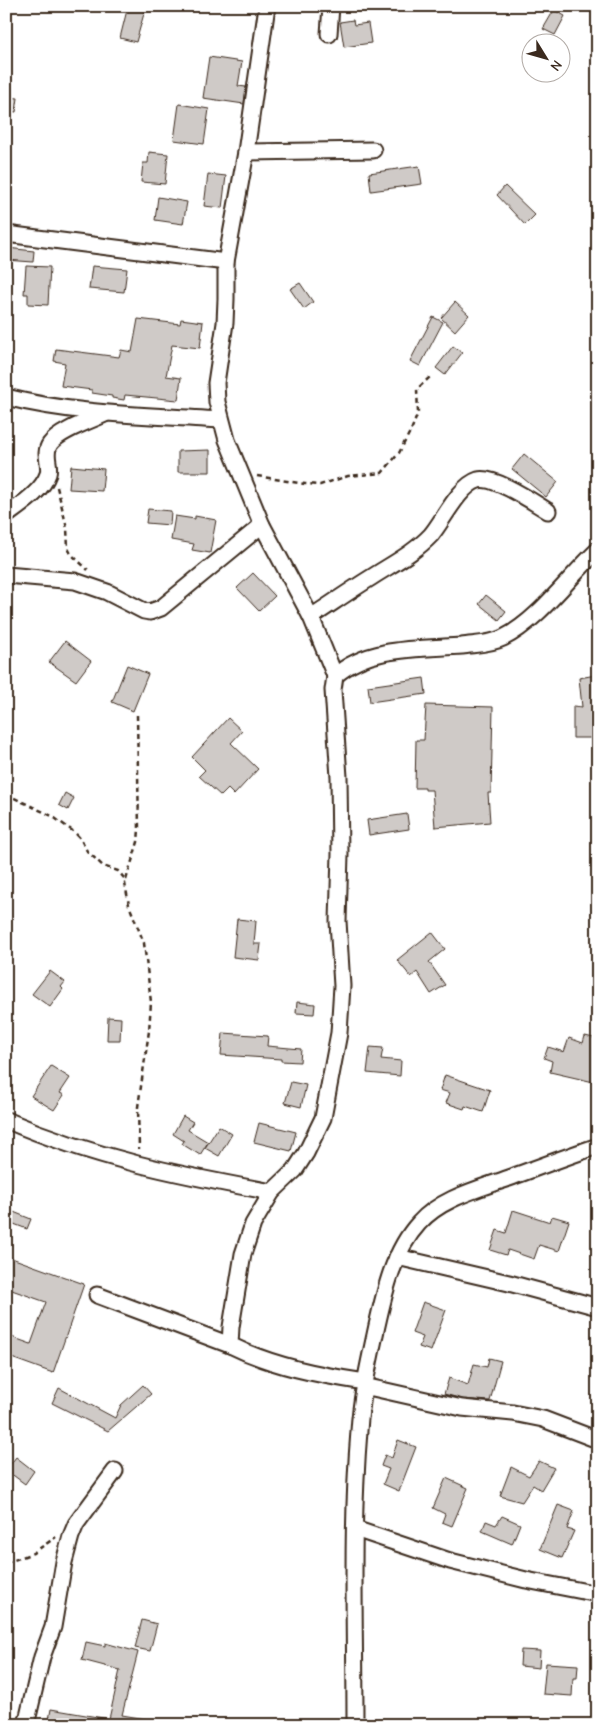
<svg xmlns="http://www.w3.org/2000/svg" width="604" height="1731" viewBox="0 0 604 1731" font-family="'Comic Neue',sans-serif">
<rect width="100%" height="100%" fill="#fff"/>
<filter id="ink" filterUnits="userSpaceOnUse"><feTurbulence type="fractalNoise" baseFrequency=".02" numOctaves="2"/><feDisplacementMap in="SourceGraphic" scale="10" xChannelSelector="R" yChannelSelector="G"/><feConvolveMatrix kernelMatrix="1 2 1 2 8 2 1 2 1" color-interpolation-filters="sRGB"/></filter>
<g filter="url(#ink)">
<g fill="#cfcac7" stroke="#3b2a1e">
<path d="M128,6L145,10L136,42L120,38Z"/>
<path d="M554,10L565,16L555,35L543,29Z"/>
<path d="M353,20L354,25L368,23L371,43L344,47L340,22Z"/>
<path d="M209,57L242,62L238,86L246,87L244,104L203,98Z"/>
<path d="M6,97L18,98L16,112L6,111Z"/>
<path d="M179,104L209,109L204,144L174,140Z"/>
<path d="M149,152L168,154L165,184L141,182L143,163H148Z"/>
<path d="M419,166L422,184L371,191L369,173Z"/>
<path d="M208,174L226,176L222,208L204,206Z"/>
<path d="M505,186L535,215L525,225L497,195Z"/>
<path d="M158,197L187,202L183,224L155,220Z"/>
<path d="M7,248L34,251L33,262L6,260Z"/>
<path d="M26,266L50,267L48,305L28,304V294H24Z"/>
<path d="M92,266L127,269L124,292L89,289Z"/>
<path d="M300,283L313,302L304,309L290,289Z"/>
<path d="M455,302L469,315L455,331L441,318Z"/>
<path d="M433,317L443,322L420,366L410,361Z"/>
<path d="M138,319L180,324L181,319L203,322L200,348L172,345L166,376L181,378L178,400L125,395L124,400L112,398V396L92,393V390L61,386L65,363L54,361L56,349L119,357L121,350L132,352Z"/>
<path d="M453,346L462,353L445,375L436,368Z"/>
<path d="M210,450V472H178V451Z"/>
<path d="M524,454L558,482L546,497L512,469Z"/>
<path d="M71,466L104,469L102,491L69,489Z"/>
<path d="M148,509L171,511L170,525L146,523Z"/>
<path d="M175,516L195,519V516L216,520L210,553L192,550L194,544L171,540Z"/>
<path d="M253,573L275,596L259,611L237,588Z"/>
<path d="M486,595L506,611L499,620L479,604Z"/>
<path d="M65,641L91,661L76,681L49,662Z"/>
<path d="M127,665L148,674L133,711L112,702Z"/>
<path d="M596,675L598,690L595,738H573V706L582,707L579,678Z"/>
<path d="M424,678L426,694L370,702L368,686Z"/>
<path d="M426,705L493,707L491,793H488L490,822L435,827L432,790H425V788H415L416,740H424Z"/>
<path d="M228,718L242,731L231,743L258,769L234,795L228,789L221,796L199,776L205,770L192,757Z"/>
<path d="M65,793L74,798L68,810L59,805Z"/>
<path d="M407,814L409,829L369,835L367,820Z"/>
<path d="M237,919L256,921L254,944H261L259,960L233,957Z"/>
<path d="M432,932L445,949L429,962L445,985L431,994L417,972L411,977L397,960Z"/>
<path d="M50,971L65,982L61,987L63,989L50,1007L32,994Z"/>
<path d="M297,1002L315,1004L314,1014L296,1013Z"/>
<path d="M108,1017L121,1018L120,1040H107Z"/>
<path d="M223,1033L268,1036L267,1046L301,1049L300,1062L281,1061V1059L221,1055Z"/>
<path d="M585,1036L598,1039V1083L550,1072L552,1061L544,1058L548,1047L564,1052L569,1038L583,1043Z"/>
<path d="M370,1047L383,1048L381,1059L401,1061L400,1076L367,1073Z"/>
<path d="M51,1066L70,1078L60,1093L64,1095L54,1110L31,1096Z"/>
<path d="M445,1075L490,1090L483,1112L465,1106L464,1109L446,1103L450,1093L440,1090Z"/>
<path d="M291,1082L306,1085L301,1107L285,1103Z"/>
<path d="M183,1116L193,1122L188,1130L208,1142L200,1155L182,1144L184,1141L173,1134Z"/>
<path d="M259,1123L296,1132L291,1151L254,1142Z"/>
<path d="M219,1126L232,1134L219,1156L205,1148Z"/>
<path d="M6,1209L31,1219L27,1229L6,1221Z"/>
<path d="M513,1210L550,1222L552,1216L569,1221L559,1251L539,1245L534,1259L508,1250L506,1255L490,1250L497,1230L506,1233Z"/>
<path d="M6,1256L84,1284L53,1373L6,1356V1335L31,1344L46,1302L6,1288Z"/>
<path d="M423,1302L446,1310L431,1351L419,1347L423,1337L412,1333Z"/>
<path d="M489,1358L501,1361L490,1401L463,1399L444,1394L449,1378L468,1385L474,1364L487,1367Z"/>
<path d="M143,1385L151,1394L108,1431L52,1403L59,1388L115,1418L121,1405Z"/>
<path d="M398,1440L416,1447L399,1491L383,1484L389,1469L381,1466L385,1455L392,1458Z"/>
<path d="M16,1457L34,1471L25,1484L6,1470Z"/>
<path d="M539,1461L554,1468L541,1490L533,1485L522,1502L500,1496L511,1467L529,1476Z"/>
<path d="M446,1478L468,1488L452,1526L442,1522L445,1514L433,1508Z"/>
<path d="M558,1505L574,1511L567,1529L574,1531L562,1558L540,1549Z"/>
<path d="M502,1516L520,1524L512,1544L482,1531L486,1521L496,1525Z"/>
<path d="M142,1620L157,1624L150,1651L135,1648Z"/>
<path d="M86,1642L105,1646V1643L138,1652L122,1715L146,1719V1725H48L51,1709L109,1719L120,1670L82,1660Z"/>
<path d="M521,1650L540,1651L539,1668L520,1666Z"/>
<path d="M546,1663L578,1665L577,1678H573L572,1696L543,1694Z"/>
</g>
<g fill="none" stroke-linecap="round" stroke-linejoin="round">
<g stroke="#3b2a1e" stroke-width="19">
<g id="minor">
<path d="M267,6L246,152L226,262V299L225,323L216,383L217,402L227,440L262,525L311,617L335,676"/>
<path d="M329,34L331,6"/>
<path d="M246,152L373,150"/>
<path d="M6,234L226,262"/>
<path d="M6,397C76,415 149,415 221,420"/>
<path d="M6,516C20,505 42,492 48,474C51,464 43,454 50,444C59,431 90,421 105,414"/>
<path d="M6,575L75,581L107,592L144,611L150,612L161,608L262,525"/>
<path d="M311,617C331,604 351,590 372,577C392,564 414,553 431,535C443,521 459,486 478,480C495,476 533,502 548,511"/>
<path d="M6,1120C94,1158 179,1175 272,1192"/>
<path d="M397,1257L509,1283L598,1307"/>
<path d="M97,1295L230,1345"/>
<path d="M365,1382C319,1375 272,1366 230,1345L231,1327L243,1254L253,1224L272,1192L295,1170L306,1153L323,1118L339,1033L342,986L338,921L340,854L339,777L333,690L335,676C368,646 420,649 462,646C476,644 491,644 503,638C538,621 569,577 598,550"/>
<path d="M364,1386L462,1408L513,1413L543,1419L598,1440"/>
<path d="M355,1529L450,1561L526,1580L598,1594"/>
<path d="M26,1725L42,1657L53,1627L64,1562L71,1536L76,1524L115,1471"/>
<path d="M355,1725C355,1627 351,1528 359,1431C361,1397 369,1363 376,1330C384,1294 393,1251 419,1223C441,1198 479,1189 509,1178C539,1167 568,1156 598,1146"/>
</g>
</g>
<g stroke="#3b2a1e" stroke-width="2.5" stroke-dasharray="5 4" stroke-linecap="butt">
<path d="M257,476L305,484L320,485L348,476L382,473L399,453L412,428L418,413L417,389L430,377"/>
<path d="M57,487L67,528L68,548L71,554L88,570"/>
<path d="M6,794L52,816L74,832L80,838L87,851L103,866L118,871L124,878L129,905L144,943L151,1002L149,1031L138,1107L139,1149"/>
<path d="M126,880L138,842L139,829L137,715"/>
<path d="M6,1563L33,1553L56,1537"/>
</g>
<use href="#minor" stroke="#fff" stroke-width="15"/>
</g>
</g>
<rect width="604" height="1731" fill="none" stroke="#fff" stroke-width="25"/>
<rect x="12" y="12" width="579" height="1706" fill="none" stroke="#3b2a1e" stroke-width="2" filter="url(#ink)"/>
<g transform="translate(546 58) rotate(127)"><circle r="24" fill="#ffffff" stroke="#b1aaa5"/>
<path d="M0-4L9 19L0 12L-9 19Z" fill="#3b2a1e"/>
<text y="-8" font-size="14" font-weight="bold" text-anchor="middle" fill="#3b2a1e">N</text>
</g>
</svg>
